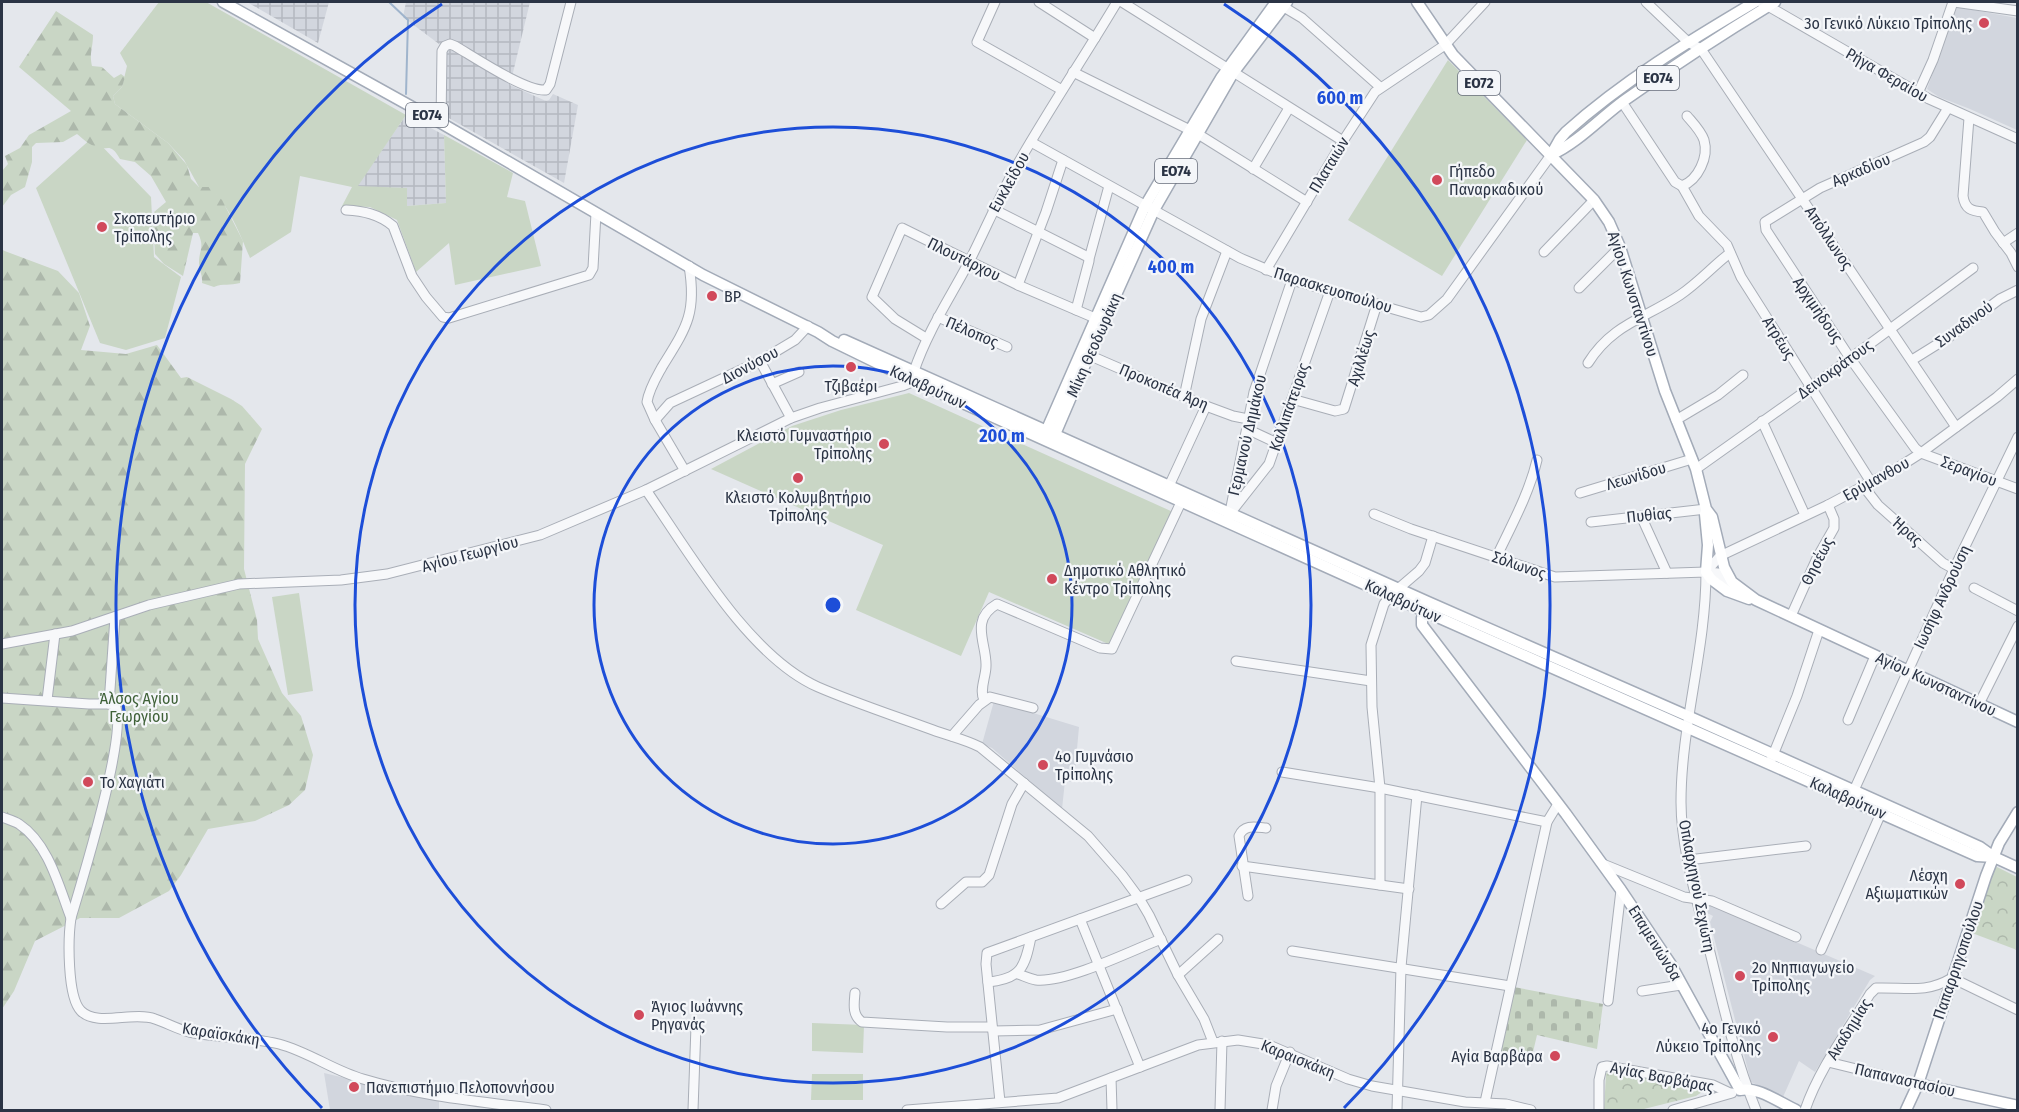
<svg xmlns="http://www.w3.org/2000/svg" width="2019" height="1112" viewBox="0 0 2019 1112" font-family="'Fira Sans Condensed',sans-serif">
<defs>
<pattern id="industrial-grid" width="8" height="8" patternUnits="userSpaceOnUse" patternTransform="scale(1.5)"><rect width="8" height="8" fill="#d2d6de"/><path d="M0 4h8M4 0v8" fill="none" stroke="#b4b8c0"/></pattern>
<pattern id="forest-firs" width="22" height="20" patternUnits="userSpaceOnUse" patternTransform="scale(1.5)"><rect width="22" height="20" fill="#c9d6c5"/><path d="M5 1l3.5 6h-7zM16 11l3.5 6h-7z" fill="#adb8ab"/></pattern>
<pattern id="cemetery-stones" width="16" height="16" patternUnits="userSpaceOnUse" patternTransform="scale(1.5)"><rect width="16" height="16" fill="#c9d6c5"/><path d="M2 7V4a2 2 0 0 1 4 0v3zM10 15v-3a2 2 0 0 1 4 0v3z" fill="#adb8ab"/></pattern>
<pattern id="park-crowns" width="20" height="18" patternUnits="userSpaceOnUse" patternTransform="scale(1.5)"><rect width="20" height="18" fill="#c9d6c5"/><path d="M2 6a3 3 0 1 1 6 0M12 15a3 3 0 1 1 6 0" fill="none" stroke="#adb8ab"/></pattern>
</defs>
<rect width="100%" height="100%" fill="#e4e7ec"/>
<g fill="#d2d6de">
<path d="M1957,7L2017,18V130L1970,109L1939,97L1927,89Z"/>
<path d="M994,701L1079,727L1074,782L1065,781L1062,809L992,748L982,744Z"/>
<path d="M1705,903L1875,976L1870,980L1815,1072L1799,1061L1783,1097L1751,1082L1710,922L1713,916L1707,913Z"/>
<path d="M324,1073L439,1100V1110H330Z"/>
</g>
<g fill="url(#industrial-grid)">
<path d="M247,2H329L318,43Z"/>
<path d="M406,2H530L510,85L546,101L549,100L553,94L578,105L564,183L445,116L447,55L443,47L403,17Z"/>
<path d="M406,115L444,135L446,203L407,206L357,186Z"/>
</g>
<g fill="#c9d6c5">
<path d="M159,2H206L406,115L358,186L407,188V206L446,203L444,135L513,173L507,197L525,201L541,266L455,285L449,243L416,272L397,220L370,207L342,206L352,187L300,176L291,232L250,258C242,239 222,184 199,187L184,160L168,143L115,104L113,96L122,87L127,66L120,53Z"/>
<path d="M1448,60L1527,140L1442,276L1348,220Z"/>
<path d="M93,137L151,197L154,257L181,277L165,338L126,350L100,343L36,188Z"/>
<path d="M909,393L1173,512L1113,646L989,592L961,656L856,610L883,545L711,469L792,426L841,410Z"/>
<path d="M299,593L313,691L288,695L272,597Z"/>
<path d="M812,1023L864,1025L863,1053L812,1051Z"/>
<path d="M812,1074H863V1100H811Z"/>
</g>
<g fill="url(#forest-firs)">
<path d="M56,11L93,35C93,48 89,53 92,66L102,67L114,78L121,74L125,77L122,87L113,96L115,104L168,143L187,165L191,179L199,187H209L222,200L243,241L240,283C230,286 223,283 214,287L202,283C203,276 199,270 199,263C199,249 205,248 198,233H193L183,276L164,264L155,254L153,221L154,212L166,202L151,176L135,162L120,159C109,140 108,153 94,146C88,144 82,138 77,134L63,142L36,143L32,147V162L25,187L11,195L2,207V171L8,164L5,156L20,148L29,135L71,111L19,67Z"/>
<path d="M2,250L58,271L79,293L90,326L81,350L126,354L157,345L181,378L187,377L231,399L242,406L262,429L245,464L244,569L257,620L258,639L282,693L301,716L313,755L305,790L289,805L255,821L208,829L181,875L169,891L119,918H80L35,941L14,991L2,1009Z"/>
</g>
<path fill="url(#cemetery-stones)" d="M1514,987L1603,1004L1597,1049L1537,1035L1530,1065L1498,1057Z"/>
<g fill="url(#park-crowns)">
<path d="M1997,867L2017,877V950L1972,933L1991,870Z"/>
<path d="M1609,1070L1699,1087L1702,1089V1092L1696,1096L1640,1110H1604L1606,1074Z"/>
</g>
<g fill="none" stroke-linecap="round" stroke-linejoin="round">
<path stroke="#9fb4cc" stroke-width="2" d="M389,2L408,20L406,94"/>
<g stroke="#a9aeb7" stroke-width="11">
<g id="minor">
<path d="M995,2L977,42L1062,90"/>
<path d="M1039,2L1095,38"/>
<path d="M1122,2L1343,141"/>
<path d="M1646,2L1688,42L1701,49L1956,427"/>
<path d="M1761,2L1929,99L2018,139"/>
<path d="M1954,2L2018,11"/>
<path d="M1277,3L1302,18L1380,87"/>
<path d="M1073,72L1198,134L1307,202"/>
<path d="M1918,93L1933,60L1953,2"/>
<path d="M1622,102L1675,182L1682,186C1698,180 1709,157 1704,140C1701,131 1693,123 1687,116"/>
<path d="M1948,108L1930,137L1924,142L1820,188L1765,222L1766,230L1850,358L1915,448L1921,453L2018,489"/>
<path d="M1969,118L1963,196C1965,209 1971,211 1983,212L1995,232L2011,253L2018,267"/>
<path d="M441,123L442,51L445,46L450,44L455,46C474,57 526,92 546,90L550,84L571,2"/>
<path d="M1031,142L1240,258L1292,280L1421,317L1429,315L1447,299L1551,155"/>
<path d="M1253,169L1289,108"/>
<path d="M1682,186L1699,216L1727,245L1741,277L1871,482"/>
<path d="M993,209L1088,257L1089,261L1076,310"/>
<path d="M346,210C363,211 379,214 393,226L412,276L426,297L443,317L449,318L589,275L593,268L596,213"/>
<path d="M2003,243L2018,233"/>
<path d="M1544,252L1594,200"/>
<path d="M1089,259L1109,186"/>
<path d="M1266,270L1343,141L1375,92L1445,45L1485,2"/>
<path d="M1018,285L1046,212L1063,160"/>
<path d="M1579,288L1620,247"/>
<path d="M938,317L1007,347"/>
<path d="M926,338L895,319L872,297L902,228L1018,285L1095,318"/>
<path d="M1084,353L1206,406L1233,416L1248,419"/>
<path d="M1912,360L1949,337L2000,299L2018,290"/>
<path d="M760,361L791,418"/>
<path d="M1588,363C1612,324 1646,318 1680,295C1698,283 1713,266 1730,253"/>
<path d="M914,371C928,330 950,298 970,260C984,232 997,202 1012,174C1045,115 1083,59 1117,2"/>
<path d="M772,384L799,372"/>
<path d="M1184,397L1201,319L1227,251"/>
<path d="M1292,399L1335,411L1344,409L1377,304"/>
<path d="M655,420L670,403L760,361L795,340L808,326"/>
<path d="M1676,420L1718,395L1743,375"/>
<path d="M1762,421L1805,515"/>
<path d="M1247,429L1277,443"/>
<path d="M1696,469L1810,388L1973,268"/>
<path d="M685,471L655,420L647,402C649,389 656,378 662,367C686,328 697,314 689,266"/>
<path d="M1169,486L1206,406"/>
<path d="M1864,487L1878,505L1943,563L1954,569"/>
<path d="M646,490C689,552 748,656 818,687C855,703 895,716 933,730C949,736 964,739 980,747L1088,836L1122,875L1139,898L1149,915L1178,975L1204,1019L1213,1042"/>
<path d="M1580,493L1692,459"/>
<path d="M1232,511L1269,464L1330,291"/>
<path d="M1374,514L1411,529L1555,577L1706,572L1718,573L1732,584"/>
<path d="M1641,516L1667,573"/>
<path d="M1229,517L1254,392L1292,280"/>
<path d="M1591,522L1706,509"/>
<path d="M1496,558C1511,526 1529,494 1537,460"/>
<path d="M1706,572C1706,649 1681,725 1681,802C1681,847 1696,897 1707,940C1721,997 1734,1056 1756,1110"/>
<path d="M1706,572L1720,556L1828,505L1899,467L1921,453L1997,397L2018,379"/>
<path d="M1974,588L2018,611"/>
<path d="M1791,616L1817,558L1834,528V519L1828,505"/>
<path d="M115,617L109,704L115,705C129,731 81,884 71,918C68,938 67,997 81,1011C97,1027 133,1011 155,1019C167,1023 177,1029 189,1032C219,1038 250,1037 279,1044C309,1052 334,1071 363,1079C422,1097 485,1102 546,1110"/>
<path d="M2,644L72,631L149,605L239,584L341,580L387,574L540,535L646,490L791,418L820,408L902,386L920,379"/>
<path d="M1236,661L1371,681"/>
<path d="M2,698L89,704H109"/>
<path d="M47,700L55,634"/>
<path d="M984,700C979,690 986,677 986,666C987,644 969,620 997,604L1100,648L1112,649L1183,498"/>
<path d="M1979,704L2018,626"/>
<path d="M1848,720L1875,656"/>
<path d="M952,736L979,705L990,697L1033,708"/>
<path d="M1771,760L1797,696L1819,630"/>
<path d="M1282,772L1380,788L1547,822"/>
<path d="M1851,797L1954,569L2018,437"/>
<path d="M2,817C7,819 14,821 19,824C49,844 59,887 71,918"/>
<path d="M1688,860L1806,846"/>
<path d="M1603,864L1684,897L1712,901L1796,937"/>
<path d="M1242,866L1409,889"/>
<path d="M1380,885V788L1372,707L1371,645L1384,604L1391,595L1419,571L1425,563L1433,536"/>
<path d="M1248,896L1239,836C1244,824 1256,827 1266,828"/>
<path d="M941,904L966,882H982L989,875L1012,804L1024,783"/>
<path d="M1080,919L1140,1067"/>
<path d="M1821,950L1881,813"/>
<path d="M1292,951L1510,986"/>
<path d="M1018,974C1024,976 1030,979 1036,980C1066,983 1131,951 1161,939"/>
<path d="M1178,975L1218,939"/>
<path d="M988,982C1021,979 1025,967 1031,937"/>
<path d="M1642,991L1681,985"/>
<path d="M855,993C854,1004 852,1015 862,1022L947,1027H992"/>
<path d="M1608,1001L1621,890"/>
<path d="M993,1031L1040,1030L1117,1009"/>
<path d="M1828,1062L1918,1084"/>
<path d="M1111,1078L1112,1110"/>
<path d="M1000,1102L986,964L987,953L1187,880"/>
<path d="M1485,1102L1547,822L1558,804"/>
<path d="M693,1110L696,1026"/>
<path d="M907,1110L1058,1098L1198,1045L1238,1040L1269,1045L1348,1079L1372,1086L1465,1102L1506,1104L1531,1110"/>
<path d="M1220,1110L1222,1041"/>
<path d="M1272,1110L1276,1086L1290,1052"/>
<path d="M1397,1110L1401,967L1417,795"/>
<path d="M1599,1110V1080L1602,1067L1607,1066L1713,1085L1730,1093"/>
<path d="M1673,1110L1732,1093"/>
<path d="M1805,1110C1819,1069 1847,1032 1870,994L1876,988C1906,987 1925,994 1952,978L2018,1010"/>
</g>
</g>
<g stroke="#a3abb8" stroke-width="13">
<g id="major">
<path d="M223,2L441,123L703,275L818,332L832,341L916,382L1424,611L1977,856L1994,857"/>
<path d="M1417,2L1453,55L1594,200L1609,222L1620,247L1665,391L1696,469L1706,509L1712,517L1724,567L1732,582L1756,600L2018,722"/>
<path d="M1551,155C1579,142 1600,118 1625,100C1673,66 1724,33 1775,2"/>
<path d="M1551,155L1560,139L1566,132C1623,81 1689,41 1755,2"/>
<path d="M844,340L1428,602L1690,717L1980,847L1994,857L2018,868"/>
<path d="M1044,436L1145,206L1221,78L1276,2"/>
<path d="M1053,439L1089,355L1154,210L1233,73L1287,2"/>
<path d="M1705,514L1708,545L1706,572L1711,579L1727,591L1749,599"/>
<path d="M1427,605L1422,618V625L1566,814L1621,890L1670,963L1740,1090C1758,1086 1780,1103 1796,1110"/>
<path d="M1918,1084L2018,1106"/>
<path d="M1906,1110L1918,1084L1986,876L1999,843L2018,812"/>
</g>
</g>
<use href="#minor" stroke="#f7f8fa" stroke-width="9"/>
<use href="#major" stroke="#fff" stroke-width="10"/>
</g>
<g fill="none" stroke="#1d4ed8" stroke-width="3">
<circle cx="833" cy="605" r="239"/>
<circle cx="833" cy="605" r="478"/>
<path d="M322 1108A717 717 0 0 1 442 4M1224 4A717 717 0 0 1 1344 1108"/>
</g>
<g fill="#d1495b" stroke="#f4f6f9" stroke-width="2">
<circle cx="1984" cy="23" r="6"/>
<circle cx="1437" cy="180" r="6"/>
<circle cx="102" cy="227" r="6"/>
<circle cx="712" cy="296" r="6"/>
<circle cx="851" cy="367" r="6"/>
<circle cx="884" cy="444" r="6"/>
<circle cx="798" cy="478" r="6"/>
<circle cx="1052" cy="579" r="6"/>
<circle cx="1043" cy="765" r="6"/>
<circle cx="88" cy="782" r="6"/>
<circle cx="1960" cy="884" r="6"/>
<circle cx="1740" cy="976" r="6"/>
<circle cx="639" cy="1015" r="6"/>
<circle cx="1773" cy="1037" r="6"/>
<circle cx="1555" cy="1056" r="6"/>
<circle cx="354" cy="1087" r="6"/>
</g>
<g text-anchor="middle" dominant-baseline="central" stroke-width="4.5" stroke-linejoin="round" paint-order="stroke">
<g fill="#f4f6f9" stroke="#676e7b" stroke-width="1.5">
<rect x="1637" y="66" width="42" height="24" rx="4.5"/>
<rect x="1458" y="71" width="42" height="24" rx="4.5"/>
<rect x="406" y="103" width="42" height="24" rx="4.5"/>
<rect x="1155" y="159" width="42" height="24" rx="4.5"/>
</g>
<g font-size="15" font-weight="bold" fill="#2b3445">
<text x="1658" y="78">ΕΟ74</text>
<text x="1479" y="83">ΕΟ72</text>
<text x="427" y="115">ΕΟ74</text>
<text x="1176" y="171">ΕΟ74</text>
</g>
<g font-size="16" fill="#2b3445" stroke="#f4f6f9" text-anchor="start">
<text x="1972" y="23" text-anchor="end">3ο Γενικό Λύκειο Τρίπολης</text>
<text x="1449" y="171">Γήπεδο<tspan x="1449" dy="18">Παναρκαδικού</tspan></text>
<text x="114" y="218">Σκοπευτήριο<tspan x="114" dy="18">Τρίπολης</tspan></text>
<text x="724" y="296">BP</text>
<text x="851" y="386" text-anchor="middle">Τζιβαέρι</text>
<text x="872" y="435" text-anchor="end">Κλειστό Γυμναστήριο<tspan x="872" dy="18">Τρίπολης</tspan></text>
<text x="798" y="497" text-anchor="middle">Κλειστό Κολυμβητήριο<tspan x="798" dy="18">Τρίπολης</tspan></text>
<text x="1064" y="570">Δημοτικό Αθλητικό<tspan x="1064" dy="18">Κέντρο Τρίπολης</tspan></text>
<text x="1055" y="756">4ο Γυμνάσιο<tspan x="1055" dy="18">Τρίπολης</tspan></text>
<text x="100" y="782">Το Χαγιάτι</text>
<text x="1948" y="875" text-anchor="end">Λέσχη<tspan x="1948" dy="18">Αξιωματικών</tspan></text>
<text x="1752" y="967">2ο Νηπιαγωγείο<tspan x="1752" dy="18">Τρίπολης</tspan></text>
<text x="651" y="1006">Άγιος Ιωάννης<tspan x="651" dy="18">Ρηγανάς</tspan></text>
<text x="1761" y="1028" text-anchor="end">4ο Γενικό<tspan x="1761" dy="18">Λύκειο Τρίπολης</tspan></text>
<text x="1543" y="1056" text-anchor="end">Αγία Βαρβάρα</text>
<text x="366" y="1087">Πανεπιστήμιο Πελοποννήσου</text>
</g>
<g font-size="16" fill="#2b3445" stroke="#f4f6f9">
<text transform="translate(1887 75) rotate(30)">Ρήγα Φεραίου</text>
<text transform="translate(1329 165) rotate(-59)">Πλαταιών</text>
<text transform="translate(1861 170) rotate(-23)">Αρκαδίου</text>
<text transform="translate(1009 182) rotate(-61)">Ευκλείδου</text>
<text transform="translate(1829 238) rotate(56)">Απόλλωνος</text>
<text transform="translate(964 259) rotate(26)">Πλουτάρχου</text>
<text transform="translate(1333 290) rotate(17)">Παρασκευοπούλου</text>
<text transform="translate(1633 294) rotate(72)">Αγίου Κωνσταντίνου</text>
<text transform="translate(1818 310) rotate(56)">Αρχιμήδους</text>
<text transform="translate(1964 324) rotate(-36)">Συναδινού</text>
<text transform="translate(972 332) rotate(23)">Πέλοπος</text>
<text transform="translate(1779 338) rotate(58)">Ατρέως</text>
<text transform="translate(1094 345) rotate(-66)">Μίκη Θεοδωράκη</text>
<text transform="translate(1361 358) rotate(-73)">Αχιλλέως</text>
<text transform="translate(750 365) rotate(-28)">Διονύσου</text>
<text transform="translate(1835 369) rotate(-36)">Δεινοκράτους</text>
<text transform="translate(928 387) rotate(25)">Καλαβρύτων</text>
<text transform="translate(1164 387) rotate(23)">Προκοπέα Άρη</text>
<text transform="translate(1289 407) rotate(-71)">Καλλιπάτειρας</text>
<text transform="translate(1247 435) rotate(-77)">Γερμανού Δημάκου</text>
<text transform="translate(1969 471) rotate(21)">Σεραγίου</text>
<text transform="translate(1636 476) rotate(-17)">Λεωνίδου</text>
<text transform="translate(1876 479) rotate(-29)">Ερύμανθου</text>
<text transform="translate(1649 515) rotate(-6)">Πυθίας</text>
<text transform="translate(1907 531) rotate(42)">Ήρας</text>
<text transform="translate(470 554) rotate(-15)">Αγίου Γεωργίου</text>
<text transform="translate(1817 561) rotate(-63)">Θησέως</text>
<text transform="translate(1519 565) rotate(19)">Σόλωνος</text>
<text transform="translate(1942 597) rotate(-65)">Ιωσήφ Ανδρούση</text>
<text transform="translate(1403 601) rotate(25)">Καλαβρύτων</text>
<text transform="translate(1936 684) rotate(25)">Αγίου Κωνσταντίνου</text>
<text transform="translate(1848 798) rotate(24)">Καλαβρύτων</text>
<text transform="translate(1697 886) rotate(79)">Οπλαρχηγού Σεχιώτη</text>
<text transform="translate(1655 943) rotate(58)">Επαμεινώνδα</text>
<text transform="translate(1958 960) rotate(-71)">Παπαρρηγοπούλου</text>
<text transform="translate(1849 1029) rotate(-58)">Ακαδημίας</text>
<text transform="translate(221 1034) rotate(9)">Καραϊσκάκη</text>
<text transform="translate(1298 1059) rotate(22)">Καραισκάκη</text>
<text transform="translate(1662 1077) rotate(11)">Αγίας Βαρβάρας</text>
<text transform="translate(1905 1080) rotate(13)">Παπαναστασίου</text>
</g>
<g font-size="16" fill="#3f6138" stroke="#f4f6f9">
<text x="139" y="698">Άλσος Αγίου<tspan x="139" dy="18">Γεωργίου</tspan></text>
</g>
</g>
<circle cx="833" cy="605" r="9" fill="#1d4ed8" stroke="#f4f6f9" stroke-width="3"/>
<g font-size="18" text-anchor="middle" font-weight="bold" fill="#1d4ed8" stroke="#f4f6f9" stroke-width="4.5" stroke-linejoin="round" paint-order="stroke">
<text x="1340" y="104">600 m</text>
<text x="1171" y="273">400 m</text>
<text x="1002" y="442">200 m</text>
</g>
<rect width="2019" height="1112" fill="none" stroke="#2b3445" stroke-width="6"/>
</svg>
